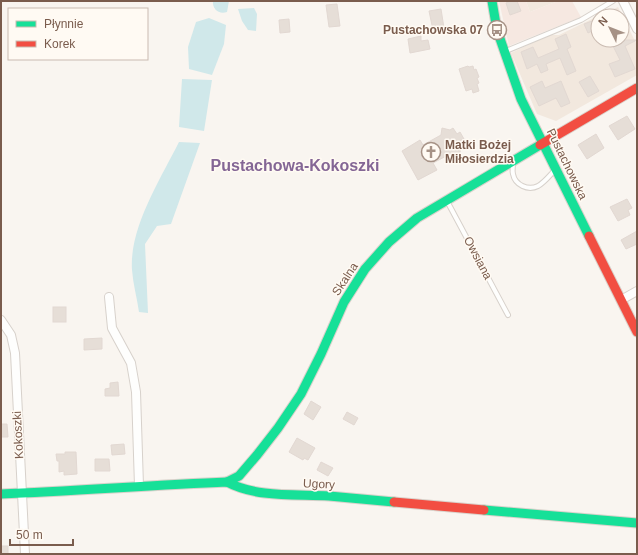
<svg xmlns="http://www.w3.org/2000/svg" width="638" height="555" viewBox="0 0 638 555" font-family="Arial,sans-serif">
<rect width="100%" height="100%" fill="#f9f5f0"/>
<g fill="#f2e8de">
<path d="M526,1H558L530,12Z"/>
<path d="M618,7L637,45V75L556,121L537,114L511,53L549,35H559L598,16V40H622V16H599Z"/>
</g>
<path fill="#f6e8e1" d="M499,1H526L530,12L558,1H572L581,17L509,46Z"/>
<g fill="#d0e8ea">
<path d="M213,1H229L227,12C219,15 212,9 213,1Z"/>
<path d="M254,8L257,14L256,31L248,30L242,21L238,9Z"/>
<path d="M209,18L226,25L224,44L212,75L189,69L188,47L196,22Z"/>
<path d="M182,79L212,80L204,131L179,127Z"/>
<path d="M179,142L200,143L171,224L157,226L145,244L148,313L139,312C137,298 133,284 132,270C129,228 161,178 179,142Z"/>
</g>
<g fill="#e6ded7" stroke="#e2d8d2">
<path d="M510,1H517L521,11L510,15L506,3Z"/>
<path d="M337,4L340,26L329,27L326,5Z"/>
<path d="M441,9L444,28L433,30L429,11Z"/>
<path d="M289,19L290,32L280,33L279,20Z"/>
<path d="M592,21L596,29L588,33L584,24Z"/>
<path d="M566,34L571,47L567,49L576,71L567,75L560,58L546,64L548,70L541,73L537,64L527,69L521,52L533,47L538,58L559,49L555,39Z"/>
<path d="M421,36V41L428,40L430,49L410,53L408,39Z"/>
<path d="M610,40H637L625,46L635,69L615,77L609,64L620,60Z"/>
<path d="M468,66L469,67L473,66L474,70L476,69L479,77L477,78L479,83L477,84L479,91L473,93L472,89L466,91L459,69Z"/>
<path d="M590,76L599,91L588,97L579,82Z"/>
<path d="M542,81L545,88L561,81L570,103L561,107L556,98L539,106L530,87Z"/>
<path d="M627,116L635,129L618,140L609,126Z"/>
<path d="M442,128L450,130L453,128L457,134L460,132L464,139L460,141L463,147L461,148L459,156L450,154L433,163L437,170L418,180L402,151L420,140L423,145L441,135Z"/>
<path d="M596,134L604,148L587,159L578,145Z"/>
<path d="M627,199L632,208L628,210L630,215L618,221L610,207Z"/>
<path d="M637,231V244L626,249L621,240Z"/>
<rect x="53" y="307" width="13" height="15"/>
<path d="M102,338V349L84,350V339Z"/>
<path d="M118,382L119,396H105V389L110,388V383Z"/>
<path d="M311,401L321,407L313,420L304,414Z"/>
<path d="M347,412L358,418L354,425L343,419Z"/>
<path d="M1,424H7L8,437H1Z"/>
<path d="M297,438L315,448L308,460L304,458L303,460L289,452Z"/>
<path d="M124,444L125,454L112,455L111,445Z"/>
<path d="M65,452H76L77,474L64,475V471L59,472V461H57L56,454H65Z"/>
<path d="M95,459H109L110,471H95Z"/>
<path d="M321,462L333,468L328,476L317,470Z"/>
<rect x="1" y="546" width="7" height="8"/>
</g>
<g fill="none" stroke-linecap="round" stroke-linejoin="round">
<g stroke="#d7d1cb" stroke-width="6">
<g id="lane">
<path d="M506,51L581,20L613,1"/>
<path d="M513,164C513,167 512,171 513,174C515,185 528,191 538,186C545,182 550,175 555,170"/>
<path d="M447,201L508,315"/>
</g>
</g>
<g stroke="#d7d1cb" stroke-width="10">
<g id="street">
<path d="M623,1L637,29"/>
<path d="M109,297L112,328L131,363L136,392L139,486"/>
<path d="M621,300L637,291"/>
<path d="M1,320L11,335L15,353L25,554"/>
</g>
</g>
<g stroke="#d9d2cb" stroke-width="11">
<g id="fast">
<path d="M492,1L497,30L521,99L589,236"/>
<path d="M227,482L239,476L257,455L278,428L301,394L321,354L344,302L365,269L389,242L417,218L540,145"/>
<path d="M1,494C76,491 152,485 227,482C257,498 296,494 329,496C351,498 372,500 394,502"/>
<path d="M484,510L637,523"/>
</g>
</g>
<g stroke="#d9d2cb" stroke-width="11">
<g id="jam">
<path d="M540,145L637,88"/>
<path d="M589,236L637,332"/>
<path d="M394,502L484,510"/>
</g>
</g>
<use href="#lane" stroke="#fefefd" stroke-width="4"/>
<use href="#street" stroke="#fefefd" stroke-width="8"/>
<use href="#fast" stroke="#16e098" stroke-width="9"/>
<use href="#jam" stroke="#f24e42" stroke-width="9"/>
</g>
<defs>
<g id="bus-ring" transform="scale(1)"><circle r="9.5" fill="#fffaf3" stroke="#a69286" stroke-width="1.5"/><path d="M-5-6H5V4H4V6H2V4H-2V6H-4V4H-5ZM-3.5-4V0h7V-4ZM-3.5 1.2v1.5H-2V1.2ZM2 1.2v1.5H3.5V1.2Z" fill="#a69286"/></g>
<g id="church-ring" transform="scale(1)"><circle r="9.5" fill="#fffaf3" stroke="#a69286" stroke-width="1.5"/><path d="M-1.2-6h2.4v3.5h3.3v2.4h-3.3V6h-2.4V-.1h-3.3v-2.4h3.3Z" fill="#a69286"/></g>
</defs>
<g fill-rule="evenodd">
<use href="#bus-ring" x="497" y="30"/>
<use href="#church-ring" x="431" y="152"/>
</g>
<g text-anchor="middle" dominant-baseline="central" stroke-width="3" stroke-linejoin="round" paint-order="stroke">
<g font-size="12" font-weight="bold" fill="#7a5c4d" stroke="#fffaf3" text-anchor="end">
<text x="483" y="30">Pustachowska 07</text>
<text x="445" y="145" text-anchor="start">Matki Bożej<tspan x="445" dy="14">Miłosierdzia</tspan></text>
</g>
<g font-size="12" fill="#7a5c4d" stroke="#fffaf3">
<text transform="translate(567 164) rotate(64)">Pustachowska</text>
<text transform="translate(478 258) rotate(62)">Owsiana</text>
<text transform="translate(345 279) rotate(-57)">Skalna</text>
<text transform="translate(18 435) rotate(-93)">Kokoszki</text>
<text transform="translate(319 484) rotate(3)">Ugory</text>
</g>
<g font-size="16" font-weight="bold" fill="#846695" stroke="#fffaf3">
<text x="295" y="165">Pustachowa-Kokoszki</text>
</g>
</g>
<rect width="638" height="555" fill="none" stroke="#7a5c4d" stroke-width="4"/>
<rect x="8" y="8" width="140" height="52" fill="#fffaf3" stroke="#cabbb1"/>
<rect x="16" y="21" width="20" height="6" fill="#16e098" stroke="#cabbb1"/>
<text x="44" y="28" font-size="12" fill="#7a5c4d">Płynnie</text>
<rect x="16" y="41" width="20" height="6" fill="#f24e42" stroke="#cabbb1"/>
<text x="44" y="48" font-size="12" fill="#7a5c4d">Korek</text>
<g transform="translate(610 28) rotate(313)"><circle r="19" fill="#fffaf3" stroke="#cabbb1"/>
<path d="M0-3L7 15L0 10L-7 15Z" fill="#a69286"/>
<text y="-6" font-size="11" font-weight="bold" text-anchor="middle" fill="#7a5c4d">N</text>
</g>
<path d="M10 539v6h63v-6" fill="none" stroke="#7a5c4d" stroke-width="2"/>
<text x="16" y="539" font-size="12" fill="#7a5c4d" stroke="#fffaf3" stroke-width="3" paint-order="stroke">50 m</text>
</svg>
